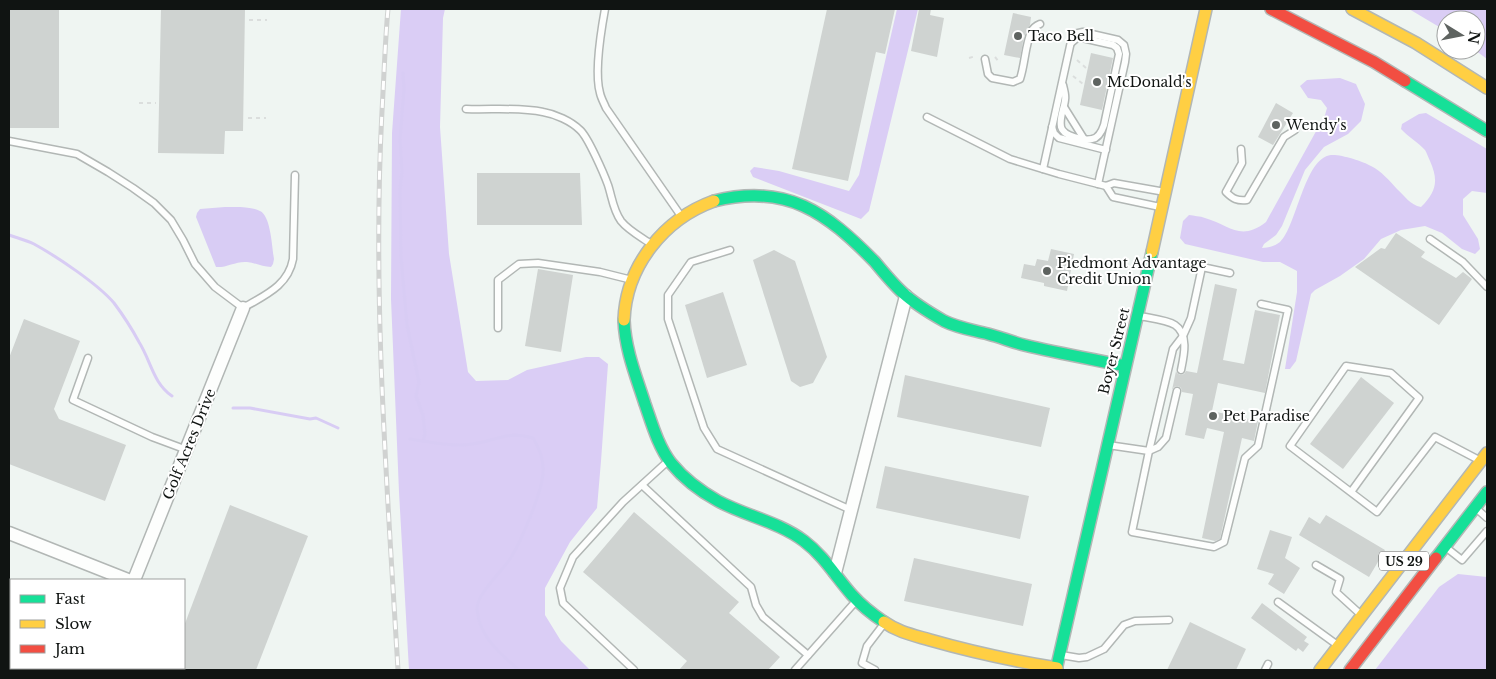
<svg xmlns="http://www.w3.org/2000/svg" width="1496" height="679" viewBox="0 0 1496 679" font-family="'Libre Baskerville',serif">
<rect width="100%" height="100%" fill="#eff5f2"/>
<g fill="#dacdf5">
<path d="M401,9H445L443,18L440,127L449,254L468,372L476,381L508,380L527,370L586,357H599L608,364L601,461L597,508L570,542L545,588V615L561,641L590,670H409L399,492L391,299L392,133Z"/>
<path d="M897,9H918L869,211L861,219L753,177L750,171L754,167L779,171L849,191L859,175Z"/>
<path d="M1409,9H1487V59L1475,50H1476V20H1446V31Z"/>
<path d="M1340,78L1356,84L1365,104L1361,121L1348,134L1324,147L1305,170L1282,226L1276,235L1264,244L1262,248C1268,248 1275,246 1280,242C1297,226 1304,158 1331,155C1340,154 1363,161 1371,166C1381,171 1390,181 1397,189C1405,196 1410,205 1421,207C1436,192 1439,181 1430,161C1428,157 1427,153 1425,150C1418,142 1408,137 1401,129L1402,124L1419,114L1426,113L1487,149V193L1472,191L1463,199V215L1478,239L1480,249L1475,254L1462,249L1442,233L1425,226L1401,230L1381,239L1364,259L1340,276L1315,290L1311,294L1296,361L1290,369H1285L1297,292V271L1280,262H1263L1185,244L1180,238L1183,221L1189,215C1194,216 1200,216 1205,218C1230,225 1240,242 1266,222L1325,115L1327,108L1321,100L1308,98L1300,86L1307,80Z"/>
<path d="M1458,574L1487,577V670H1375L1439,587Z"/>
</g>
<path fill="#d8ccf4" d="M225,207C236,207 250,206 260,211C271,216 272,248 274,259L273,264L271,267C263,267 256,263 247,262C236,261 226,268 216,267L196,217L197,213L200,209Z"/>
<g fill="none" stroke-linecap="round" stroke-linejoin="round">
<g stroke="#d8ccf4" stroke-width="3">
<path d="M403,73L404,90L400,139L402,172L400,190L401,257L407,325L419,382L416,396L423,415L425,434L423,441"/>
<path d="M9,235C17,238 26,240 34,244C56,256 98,284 114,303C123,315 132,329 139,342C151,361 153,383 172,396"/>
<path d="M233,408H250L310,419L316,418L338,428"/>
<path d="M410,439C430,442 452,447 472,444C495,441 510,430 533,438C540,450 544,460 543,474C541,494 521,542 510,559C502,571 476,595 477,609C479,637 500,653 519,670"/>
</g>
</g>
<g fill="#cfd3d1">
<rect x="9" y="9" width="50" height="119"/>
<path d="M161,9H245L243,131H225L224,154L158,153Z"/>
<path d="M827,9H895L885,54L876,52L848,181L792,169Z"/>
<path d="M919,9H931L930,15L944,18L937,57L911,51Z"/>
<path d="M1013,13L1031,17L1030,25L1024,36L1020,58L1004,55Z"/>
<path d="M1091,53L1113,58L1102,110L1080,105Z"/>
<path d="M1276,103L1293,113L1273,145L1258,137Z"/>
<path d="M477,173H580L582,225H477Z"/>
<path d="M1396,233L1425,252L1421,257L1456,278L1463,272L1472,279L1439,325L1355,267L1381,248L1385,249Z"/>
<path d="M1051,249L1074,254L1067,291L1044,286V283L1021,278L1024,264L1035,266L1037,259L1048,261Z"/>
<path d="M774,250L795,261L827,357L813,383L800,387L791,381L753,260Z"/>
<path d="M538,269L573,275L561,352L525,346Z"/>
<path d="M1215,284L1237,289L1223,360L1244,364L1255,310L1280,315L1265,393L1218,383L1212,411L1258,421L1254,441L1242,438L1220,539L1215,541L1202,538L1224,432L1207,428L1204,439L1185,435L1193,394L1182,392L1181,388L1178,386L1174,387L1172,390L1176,371L1177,373L1180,375L1184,374L1186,371L1197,373Z"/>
<path d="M723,292L747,365L707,378L685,305Z"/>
<path d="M24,319L80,341L54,409L59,419L126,445L105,501L9,464V358Z"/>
<path d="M905,375L1050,408L1041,447L897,417Z"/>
<path d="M1361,377L1394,403L1343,469L1310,444Z"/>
<path d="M885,466L1029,496L1020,539L876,508Z"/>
<path d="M230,505L308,536L256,670H184V626Z"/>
<path d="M634,512L739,602L729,613L780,657L768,670H679L687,661L583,572Z"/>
<path d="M1326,515L1385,550L1369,577L1299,535L1309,517L1320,524Z"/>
<path d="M1270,530L1292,537L1285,558L1300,568L1284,594L1268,584L1274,574L1257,569Z"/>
<path d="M914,558L1032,584L1023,626L904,601Z"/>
<path d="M1262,603L1307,637L1304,641L1309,644L1303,652L1298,648L1296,651L1251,618Z"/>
<path d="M1190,622L1246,649L1236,670H1167Z"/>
</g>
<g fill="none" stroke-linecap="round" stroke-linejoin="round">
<g stroke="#b2b7b5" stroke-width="9">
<g id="lane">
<path d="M605,9C601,31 594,72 600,93C601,98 604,103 606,108L681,216"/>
<path d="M985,59L988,74L992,78L1013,82L1020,79C1025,64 1025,46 1031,32C1033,28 1035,26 1040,24"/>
<path d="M1063,85C1064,90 1066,95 1065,100C1064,109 1059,118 1061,127C1063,136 1084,141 1092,139C1099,138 1102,131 1104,125L1119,54L1117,48L1113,45L1078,37L1071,43"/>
<path d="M1064,107L1084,139"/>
<path d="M466,109C491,110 519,107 543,112C555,114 571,121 580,130C588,137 604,174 608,185C612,197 613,210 621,221C628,230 641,237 651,244"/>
<path d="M927,117L1010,159L1059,174L1106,186L1114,183L1165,192"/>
<path d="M1052,127L1054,133L1059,138L1106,150"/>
<path d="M9,141L77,154L108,172L133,188L154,203L171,220L183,240L195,264L215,287L243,308C265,295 288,286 293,259L295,175"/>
<path d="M1241,149L1242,163L1226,192C1233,199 1237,201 1247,200L1284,137L1295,130"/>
<path d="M1043,169L1072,37L1074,34L1083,32L1118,40L1124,45L1126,54L1125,62L1098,184"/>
<path d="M1106,186L1113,197L1160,207"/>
<path d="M1430,239L1463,262L1487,287"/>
<path d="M730,250L691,262L668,295V319L704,428L717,449L851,510"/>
<path d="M1230,273L1202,267L1191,318L1183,336L1173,349L1149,451L1132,532L1214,547L1224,542L1245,458L1258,446L1288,310L1261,304"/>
<path d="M1140,316C1149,318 1167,320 1175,325C1189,334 1184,356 1181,370"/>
<path d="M498,328V280L519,264L538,263L600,272L632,280"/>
<path d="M88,358L73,400L152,437L187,450"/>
<path d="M1108,445L1149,451L1158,447L1166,438L1177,391"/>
<path d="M642,485L751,587L756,605L763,617L808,655"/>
<path d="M1351,492L1419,398L1391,373L1346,366L1290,446L1377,512L1435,437L1477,459"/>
<path d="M1478,510L1487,518"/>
<path d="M1448,549L1462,560L1487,531"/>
<path d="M1316,565L1340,579L1336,592L1359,613"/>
<path d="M1278,602L1336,644"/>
<path d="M1061,655L1079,658L1087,657L1104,649L1124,625L1135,621L1169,620"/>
<path d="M634,670L563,603L560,588L573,557L623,502L668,461"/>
<path d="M795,670L856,601"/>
<path d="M875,670L862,663L867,646L883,625"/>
<path d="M1265,670L1268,664"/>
</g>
</g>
<g stroke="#b2b7b5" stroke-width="15">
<g id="street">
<path d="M9,533L128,580"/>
<path d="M835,573L906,296"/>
<path d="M134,580L243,308"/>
<path d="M109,670V668"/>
</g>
</g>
<g stroke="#b2b7b5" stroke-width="14">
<g id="fast">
<path d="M1405,81L1487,131"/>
<path d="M714,201C787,183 826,212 875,262C884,273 893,284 903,293C915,304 930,313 944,321C958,328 973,330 988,334C1000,337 1012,342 1024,345C1058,353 1091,359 1125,366"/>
<path d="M624,320C625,349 636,376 645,404C652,424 658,446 671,463C684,479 700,491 718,501C746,516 779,522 804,541C824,556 836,577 852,595C861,605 872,614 884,622"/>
<path d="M1436,558L1487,492"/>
<path d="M1056,670L1152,252"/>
</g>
</g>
<g stroke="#b2b7b5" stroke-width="14">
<g id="slow">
<path d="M1352,9L1416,43L1487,88"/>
<path d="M1152,252L1206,9"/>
<path d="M624,320C626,266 664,219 714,201"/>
<path d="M884,622C898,632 913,635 930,640C972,652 1014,661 1057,668"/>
<path d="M1320,670L1487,453"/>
</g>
</g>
<g stroke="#b2b7b5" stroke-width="14">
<g id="jam">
<path d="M1271,9L1374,62L1405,81"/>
<path d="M1350,670L1436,558"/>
</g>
</g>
<g stroke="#dbdedd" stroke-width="2" stroke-dasharray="4 4" stroke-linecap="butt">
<path d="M249,20H267"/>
<path d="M995,57L1000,63"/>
<path d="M969,58L976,56"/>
<path d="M1077,60L1086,68"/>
<path d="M1073,76L1083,84"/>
<path d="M139,103H156"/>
<path d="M248,118H266"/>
</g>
<use href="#lane" stroke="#fdfefd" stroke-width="6"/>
<use href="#street" stroke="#fdfefd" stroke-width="12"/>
<use href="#fast" stroke="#16e098" stroke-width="11"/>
<use href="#slow" stroke="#ffcf43" stroke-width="11"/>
<use href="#jam" stroke="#f24e42" stroke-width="11"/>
<g stroke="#d0d2d1" stroke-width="5">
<path id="rail" d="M388,9C385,42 384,77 382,111C372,297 387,484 398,670"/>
</g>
<use href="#rail" stroke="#fff" stroke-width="3" stroke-dasharray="9" stroke-linecap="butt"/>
</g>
<g fill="#5e6360" stroke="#fff" stroke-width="2">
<circle cx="1018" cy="36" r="5"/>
<circle cx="1097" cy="82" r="5"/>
<circle cx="1276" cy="125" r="5"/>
<circle cx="1047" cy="271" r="5"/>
<circle cx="1213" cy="416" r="5"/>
</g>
<g text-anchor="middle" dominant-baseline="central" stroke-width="4" stroke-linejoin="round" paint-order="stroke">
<rect fill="#fff" stroke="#585a59" stroke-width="1" x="1379" y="551.5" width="50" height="19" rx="4"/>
<g font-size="12" font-weight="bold" fill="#101412">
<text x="1404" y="561">US 29</text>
</g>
<g font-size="14" fill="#101412" stroke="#fff" text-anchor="start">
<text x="1028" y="36">Taco Bell</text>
<text x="1107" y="82">McDonald's</text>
<text x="1286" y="125">Wendy's</text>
<text x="1057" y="263">Piedmont Advantage<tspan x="1057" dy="16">Credit Union</tspan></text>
<text x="1223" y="416">Pet Paradise</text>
</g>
<g font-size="14" fill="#101412" stroke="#fff">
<text transform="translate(1114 351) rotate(-76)">Boyer Street</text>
<text transform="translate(189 444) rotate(-68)">Golf Acres Drive</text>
</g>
</g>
<rect width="1496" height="679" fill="none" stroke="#101412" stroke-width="20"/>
<rect x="10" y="579" width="175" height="90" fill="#ffffff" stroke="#9fa1a0"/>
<rect x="20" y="595" width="25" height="8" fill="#16e098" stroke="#9fa1a0"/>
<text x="55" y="604" font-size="15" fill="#101412">Fast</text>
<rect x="20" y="620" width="25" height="8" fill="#ffcf43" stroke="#9fa1a0"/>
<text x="55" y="629" font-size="15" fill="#101412">Slow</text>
<rect x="20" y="645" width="25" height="8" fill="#f24e42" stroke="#9fa1a0"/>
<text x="55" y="654" font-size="15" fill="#101412">Jam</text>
<g transform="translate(1461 35) rotate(100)"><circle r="24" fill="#ffffff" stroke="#9fa1a0"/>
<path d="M0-4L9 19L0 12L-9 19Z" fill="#5e6360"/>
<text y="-8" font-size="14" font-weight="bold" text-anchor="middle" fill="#101412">N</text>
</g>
</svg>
